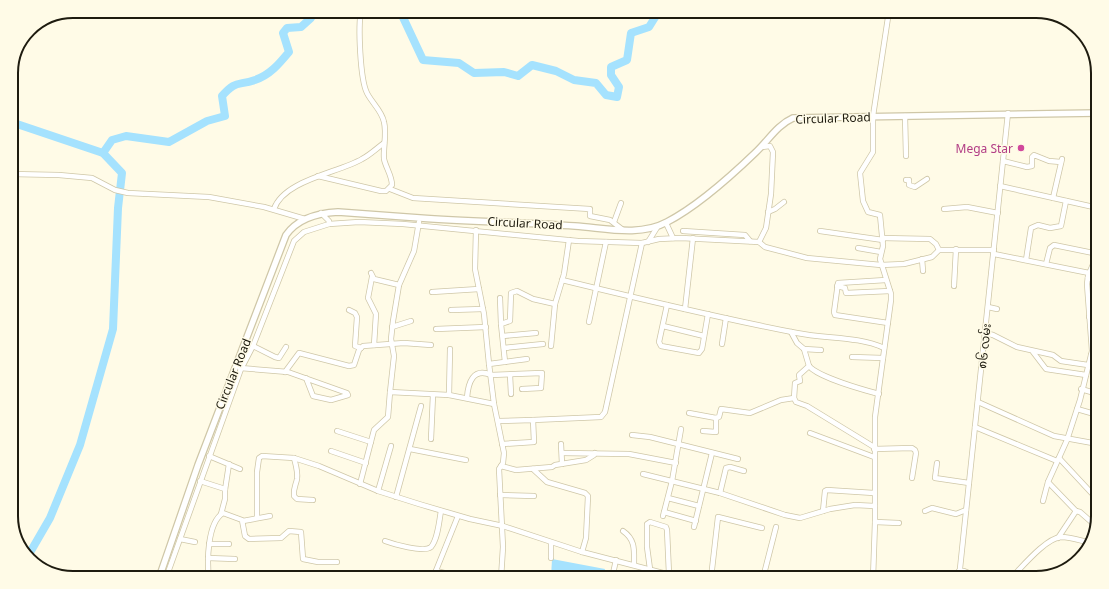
<svg xmlns="http://www.w3.org/2000/svg" width="1109" height="589" viewBox="0 0 1109 589" font-family="'Noto Sans','Noto Sans Myanmar',sans-serif">
<rect width="100%" height="100%" fill="#fffbe7"/>
<path fill="#a5e2fe" d="M552,559L605,569L602,578H551Z"/>
<g fill="none" stroke-linecap="round" stroke-linejoin="round">
<g stroke="#a5e2fe" stroke-width="8">
<path d="M400,11L423,60L459,63L474,73L504,72L518,76L532,65L556,71L574,80L596,83L606,95L617,97L619,87L611,75V67L627,60L631,33L649,27L659,11"/>
<path d="M683,11H688"/>
<path d="M11,122L103,153L122,173L118,208L113,329L80,445L50,518L28,556"/>
<path d="M103,153L112,140L126,136L169,142L207,121L225,116L222,96C236,80 237,86 255,80C270,75 279,64 289,52L283,33L287,28L301,27L311,18L310,11"/>
</g>
<g stroke="#cfc7a8" stroke-width="6">
<g id="minor">
<path d="M905,116L906,156"/>
<path d="M1003,161L1027,167L1032,166V157L1034,155L1049,161L1061,162"/>
<path d="M11,174L59,175L92,178L115,190L128,193L209,197L264,207L305,219"/>
<path d="M318,176L381,191H386L392,185C392,176 386,168 384,159C383,147 387,134 384,122C382,111 372,103 367,93C360,79 358,26 361,11"/>
<path d="M906,180H909V185L915,187L927,179"/>
<path d="M1000,186L1098,208"/>
<path d="M390,189L413,198L590,209V216L610,220L623,230"/>
<path d="M1053,198L1062,159"/>
<path d="M274,209C284,180 338,173 362,159C370,155 377,148 384,143"/>
<path d="M944,209L967,207L998,213"/>
<path d="M768,212L775,209L784,202"/>
<path d="M614,222L621,203"/>
<path d="M666,223L673,238"/>
<path d="M329,224L359,222L403,224L578,241L642,243L659,239L681,238L759,242L766,228L771,194L773,152L770,146L761,147"/>
<path d="M476,230L475,269L484,314L489,364"/>
<path d="M683,231L745,235L750,241"/>
<path d="M820,231L883,240"/>
<path d="M882,238L930,239L936,244L939,250"/>
<path d="M648,242L658,226"/>
<path d="M759,242L765,247L807,258L881,265L904,264L932,257L939,250H994"/>
<path d="M858,248L881,252"/>
<path d="M994,254L1089,273"/>
<path d="M922,259L923,271"/>
<path d="M1026,260L1031,228L1038,225L1050,228L1061,226L1066,201"/>
<path d="M1046,264L1050,248L1054,245L1098,254"/>
<path d="M371,273L374,279L399,285"/>
<path d="M372,277L368,298L376,314L374,345"/>
<path d="M1088,278L1098,281"/>
<path d="M562,280C640,299 719,318 797,333C826,339 858,336 884,348"/>
<path d="M886,280L838,283L834,312L835,315L888,323"/>
<path d="M837,286L845,288L846,293L890,291"/>
<path d="M954,286L956,249"/>
<path d="M432,292L479,289"/>
<path d="M500,298L501,324"/>
<path d="M667,305L659,342L661,346L699,353L702,349L708,314"/>
<path d="M988,307L997,309"/>
<path d="M685,309L693,238"/>
<path d="M349,310L355,313L357,317L355,346L361,348"/>
<path d="M451,310L483,309"/>
<path d="M1089,317L1098,319"/>
<path d="M589,322L606,242"/>
<path d="M663,326L704,336"/>
<path d="M392,327L411,321"/>
<path d="M436,329L486,327"/>
<path d="M791,332L797,343L804,349L809,366L799,375L800,381L795,383L794,398L796,402L807,406L874,447"/>
<path d="M985,333L993,335L1017,347L1053,355L1061,361L1088,365"/>
<path d="M503,336L536,333"/>
<path d="M722,344L726,318"/>
<path d="M253,346L275,357L279,358L286,347"/>
<path d="M551,346L555,304L564,274L569,240"/>
<path d="M504,348L543,344"/>
<path d="M804,349L821,350"/>
<path d="M1033,352L1046,369L1086,375"/>
<path d="M1091,355L1098,357"/>
<path d="M852,357L883,358"/>
<path d="M505,362L501,324L510,321L511,293L517,291L533,299L555,304"/>
<path d="M809,366C818,377 864,390 879,394"/>
<path d="M240,368L288,372L347,393L348,395L331,400L313,396L306,378"/>
<path d="M285,372L299,353L349,366L354,365L359,350L363,346L404,343L431,345"/>
<path d="M510,375L511,394"/>
<path d="M1081,389L1098,394"/>
<path d="M390,392L394,356L391,339L393,321L399,285L414,251L419,222"/>
<path d="M449,395L450,349"/>
<path d="M467,398C468,383 473,367 491,375L542,373L541,388L522,389"/>
<path d="M978,402L1054,436L1098,444"/>
<path d="M1077,409L1098,415"/>
<path d="M689,413L716,418"/>
<path d="M533,420L601,417L605,412L642,243"/>
<path d="M498,421L533,420L534,442L502,444"/>
<path d="M975,427L1057,461"/>
<path d="M337,431L371,442"/>
<path d="M703,431L716,432V418L719,417L721,409L750,413L781,400L794,398"/>
<path d="M810,433L874,457"/>
<path d="M632,435L650,437L738,459"/>
<path d="M431,439L433,395"/>
<path d="M561,444L562,464"/>
<path d="M410,449L466,460"/>
<path d="M874,449L912,448L915,450L916,453L912,478"/>
<path d="M331,451L366,463"/>
<path d="M562,453L629,454L676,463"/>
<path d="M209,456L240,469"/>
<path d="M294,458C296,466 298,471 297,479C296,485 293,488 294,496L297,499L313,500"/>
<path d="M1059,458L1098,500"/>
<path d="M937,463L935,478L969,483"/>
<path d="M501,466L516,470L552,467L555,465L586,460L594,455L595,453"/>
<path d="M533,469L547,482L585,493L588,496L586,538L582,552"/>
<path d="M643,474L720,493L785,515L800,518L830,509L855,505L875,506"/>
<path d="M200,481L225,489V499L221,514"/>
<path d="M360,484L374,430L388,417L390,392L449,395L494,404"/>
<path d="M225,490L229,464"/>
<path d="M378,491L391,446"/>
<path d="M720,493L726,468L730,467L744,471"/>
<path d="M500,495L534,496"/>
<path d="M396,497L421,406"/>
<path d="M668,498L699,506"/>
<path d="M1043,501L1048,482"/>
<path d="M823,511L825,491L827,490L874,493"/>
<path d="M925,511L932,508L956,514L966,510"/>
<path d="M1076,511L1080,512L1096,526"/>
<path d="M664,512L696,521"/>
<path d="M663,516L672,481L681,429"/>
<path d="M257,517V472L259,458L262,456L294,458L319,466L378,491L419,504L470,519L503,526L582,552L682,578"/>
<path d="M243,521L270,516"/>
<path d="M875,522L899,523"/>
<path d="M694,527L712,453"/>
<path d="M623,531C636,540 634,551 634,565"/>
<path d="M1058,538L1076,511L1048,482L1067,440L1080,400L1092,351L1087,284L1088,276L1098,253"/>
<path d="M180,539L195,542"/>
<path d="M385,541C393,544 424,553 431,547C438,539 439,521 441,511"/>
<path d="M551,543V558"/>
<path d="M209,544H229"/>
<path d="M208,558L235,559"/>
<path d="M650,569L647,547V524L650,522L666,527L667,530L669,574"/>
<path d="M436,571L465,578"/>
<path d="M959,571H964L980,578"/>
<path d="M166,578L241,369L253,346L294,241L304,232L329,224V221L321,213"/>
<path d="M209,578C207,562 207,523 223,513L242,520L245,536L249,539L281,538L289,531L301,532L303,559L318,562H337"/>
<path d="M433,578L458,516"/>
<path d="M501,578L503,547L499,469L503,463L504,453L494,404L489,364L527,359"/>
<path d="M612,578L616,560"/>
<path d="M711,578L718,517L762,528"/>
<path d="M763,578L776,527"/>
<path d="M873,578L875,522V417L891,300V294L880,259L883,246L880,215L868,212L863,201L860,173L873,152V116L889,11"/>
<path d="M959,578L1008,113"/>
<path d="M1011,578C1022,567 1046,538 1061,537C1071,537 1082,541 1091,543"/>
</g>
</g>
<g stroke="#cfc7a8" stroke-width="8">
<path id="major" d="M159,578L198,465L286,235C298,218 318,213 338,212C366,214 393,216 420,218C471,222 523,222 575,226C605,228 639,237 667,222C698,206 730,177 755,153C768,141 777,125 793,118L1098,113"/>
</g>
<use href="#minor" stroke="#fff" stroke-width="4.5"/>
<use href="#major" stroke="#fff" stroke-width="5.5"/>
</g>
<circle fill="#d1479c" stroke="#fffbe7" stroke-width="1.5" cx="1021" cy="148" r="4"/>
<g text-anchor="middle" dominant-baseline="central" stroke-width="3" stroke-linejoin="round" paint-order="stroke">
<g font-size="12" fill="#1e1b0f" stroke="#fffbe7">
<text transform="translate(833 118) rotate(-2)">Circular Road</text>
<text transform="translate(525 223) rotate(3)">Circular Road</text>
<text transform="translate(984 346) rotate(-84)">၈၆ လမ်း</text>
<text transform="translate(233 374) rotate(-68)">Circular Road</text>
</g>
<g font-size="12" fill="#b23c85" stroke="#fffbe7" text-anchor="end">
<text x="1013" y="148">Mega Star</text>
</g>
</g>
<path d="M0 0H1109V589H0ZM73 18H1036A55 55 0 0 1 1091 73V516A55 55 0 0 1 1036 571H73A55 55 0 0 1 18 516V73A55 55 0 0 1 73 18Z" fill="#fffbe7" fill-rule="evenodd"/>
<path fill="none" stroke="#1e1b0f" stroke-width="2" d="M73 18H1036A55 55 0 0 1 1091 73V516A55 55 0 0 1 1036 571H73A55 55 0 0 1 18 516V73A55 55 0 0 1 73 18Z"/>
</svg>
